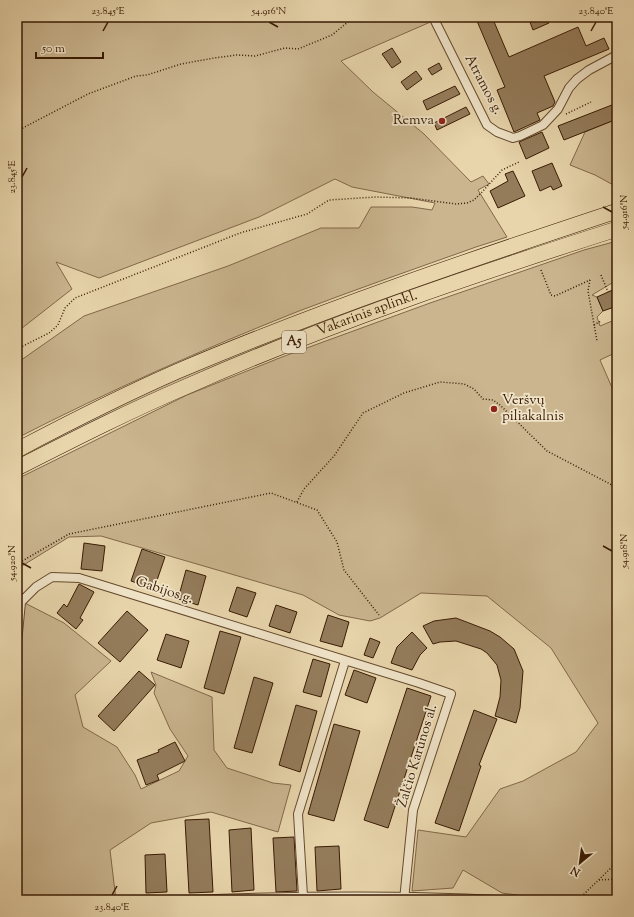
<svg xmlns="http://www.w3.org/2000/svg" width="634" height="917" viewBox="0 0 634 917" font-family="'Sorts Mill Goudy',serif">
<rect width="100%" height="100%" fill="#e8d5ac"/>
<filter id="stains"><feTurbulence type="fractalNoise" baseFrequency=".005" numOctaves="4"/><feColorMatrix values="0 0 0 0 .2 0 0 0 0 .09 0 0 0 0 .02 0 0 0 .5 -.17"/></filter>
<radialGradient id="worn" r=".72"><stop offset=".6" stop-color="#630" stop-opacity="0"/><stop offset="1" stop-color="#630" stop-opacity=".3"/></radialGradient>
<g fill="#cab58f" stroke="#826849">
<path d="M17,17H433L435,20L341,61L373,92L424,134L471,182L483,176L489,184L478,190L507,237L476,247C417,268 357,289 299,311C203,349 109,391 17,438V363L84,316L228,266L321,228H359L371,207H412L432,210L435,203L352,187L335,179L259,217L99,278L56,262L72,289L17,332Z"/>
<path d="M617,119V187L595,175L570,165L585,132Z"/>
<path d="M617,241V280L592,295L597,297L603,311L597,317L600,326L617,319V352L600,360L617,399V900H554L502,893L463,870L453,888L412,891L418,830L466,837L500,789L523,781L576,752L598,723L551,648L487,596L421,593L380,618L370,621L339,615L303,595L101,536L69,537L17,569V479L187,395L282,357L430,303L584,250Z"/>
<path d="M526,249L528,253L17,461V456C88,420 159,385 233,355C330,316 428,283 526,249Z"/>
<path d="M17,599L64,623L111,661L75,695L83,727L117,747L135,775L141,789L179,771L188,756L170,729L154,693L156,685L151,672L212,697L214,750L227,768L273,783L291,785L278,832L211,812L151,823L110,850L116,900H24L19,892L17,880Z"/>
</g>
<g fill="#947c5b" stroke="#391b03">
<path d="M485,17H492L509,57L578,27L586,46L604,38L609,49L544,76L555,102L553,106L537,113L540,120L514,132L497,90L505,87L477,21Z"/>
<path d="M528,17H546L549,23L533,30Z"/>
<path d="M392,48L401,62L392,68L382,54Z"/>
<path d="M439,63L442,69L432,75L428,69Z"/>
<path d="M416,71L422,79L407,90L401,82Z"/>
<path d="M455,86L460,94L427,110L423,101Z"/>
<path d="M617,103V119L564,140L558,126Z"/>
<path d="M466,107L470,114L437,130L434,123Z"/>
<path d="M542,132L549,148L526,159L519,142Z"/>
<path d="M552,163L562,186L553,190L551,186L540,191L532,171Z"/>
<path d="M513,171L525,196L498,208L490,191L508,181L505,174Z"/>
<path d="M617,288V306L603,311L597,297Z"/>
<path d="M84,543L105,546L102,571L81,569Z"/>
<path d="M142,549L165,557L154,589L131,581Z"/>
<path d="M186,570L206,576L198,605L178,599Z"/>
<path d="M79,584L94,592L80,618L83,620L76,629L57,613L64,604L67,607Z"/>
<path d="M237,587L256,593L247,617L229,611Z"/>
<path d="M276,605L297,612L290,633L269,626Z"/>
<path d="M127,611L148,630L120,662L98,643Z"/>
<path d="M328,615L349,622L342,647L320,641Z"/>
<path d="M456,618L490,631L500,637L514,649L523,671L520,708L516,723L495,716L500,697L501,680L497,665L487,653L481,649L456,641L440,642L433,644L423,626L434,621Z"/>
<path d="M220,631L241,637L224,694L204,688Z"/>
<path d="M412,632L427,648L420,655L412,670L391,663L397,647Z"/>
<path d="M166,634L189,641L181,668L157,660Z"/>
<path d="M370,638L380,642L373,658L364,655Z"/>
<path d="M313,659L330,664L321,697L303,692Z"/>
<path d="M354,670L376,678L367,703L345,695Z"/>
<path d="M139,671L155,685L114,731L98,716Z"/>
<path d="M254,677L273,683L252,753L234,748Z"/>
<path d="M407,688L431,696L388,828L364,820Z"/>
<path d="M296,705L317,711L300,772L279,765Z"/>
<path d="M474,710L497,719L479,765L481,766L459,831L435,823Z"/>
<path d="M334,724L360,731L334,821L308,814Z"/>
<path d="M175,742L185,761L157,775L159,780L146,785L137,760L159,752L158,750Z"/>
<path d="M209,819L213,892L189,893L185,820Z"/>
<path d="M251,828L254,890L232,892L229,830Z"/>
<path d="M294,837L297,891L276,892L273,838Z"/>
<path d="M339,846L341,889L317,891L315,847Z"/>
<path d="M165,854L167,892L146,893L145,855Z"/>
</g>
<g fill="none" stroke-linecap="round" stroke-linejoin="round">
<g stroke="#654a2d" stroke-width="10">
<g id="street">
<path d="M433,17L487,125L497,132L513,138L520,136L543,125L558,109L569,88L577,79L589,70L617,55"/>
<path d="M17,643L21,602L36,587L52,577L79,578L419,683L451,694L413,810L404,900"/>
<path d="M303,896L298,814L345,661"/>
<path d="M189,900C291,896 394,894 497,900"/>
</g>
</g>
<g stroke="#391b03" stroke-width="16">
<g id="highway">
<path d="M17,450C70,422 123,395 178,371C321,310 469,260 617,211"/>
<path id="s1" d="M17,468C74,439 131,410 190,385C328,324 473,275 617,229"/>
</g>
</g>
<g stroke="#391b03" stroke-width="1.5" stroke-dasharray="1 2" stroke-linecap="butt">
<path d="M566,114L591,102"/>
<path d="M17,131L88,94L136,76L147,75L181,64L214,58L237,55L255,56L285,48L298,49L332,35L354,17"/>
<path d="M541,270L551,295L555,296L590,280"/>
<path d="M601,275L608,292"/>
<path d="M590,280L588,291L597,341"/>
<path d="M594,325L601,321"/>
<path d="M17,349L49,333L58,325L65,308L75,298L240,233L307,214L329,200L376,197L411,198L456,204L467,203L474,200L482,192L502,170L519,162"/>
<path d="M297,502L304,489L334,456L363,413L404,393L440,382L464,384L474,389L483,399L493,400L500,405L547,451L612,485L617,474"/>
<path d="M17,564L69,534L271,493L317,510L337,542L344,570L379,615"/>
<path d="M599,880L617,879"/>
<path d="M567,900L581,897L617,862"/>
</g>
<use href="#street" stroke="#f0e4c9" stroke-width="8"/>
<use href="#highway" stroke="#e8d5ac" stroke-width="15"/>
</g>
<path fill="none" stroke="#391b03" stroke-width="1.5" d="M269,22L278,27M103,31L108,22M591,31L596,22M22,177L27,168M603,207L612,212M603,546L612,551M22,563L31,568M112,895L117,886"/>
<g fill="#8f2418" stroke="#f0e4c9" stroke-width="1.5">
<circle cx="442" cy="121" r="4"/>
<circle cx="494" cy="409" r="4"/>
</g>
<g text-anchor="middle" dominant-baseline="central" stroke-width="3.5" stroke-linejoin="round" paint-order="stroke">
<rect fill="#f0e4c9" stroke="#70573e" stroke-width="1" x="282" y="331" width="24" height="22" rx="3"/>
<g font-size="13" font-weight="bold" fill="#391b03">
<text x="294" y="342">A5</text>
</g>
<g font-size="14" fill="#391b03" stroke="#f0e4c9">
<text transform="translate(483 85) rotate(62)">Atramos g.</text>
<text stroke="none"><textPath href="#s1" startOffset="383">Vakarinis aplinkl.</textPath></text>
<text transform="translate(164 591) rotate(18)">Gabijos g.</text>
<text transform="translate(418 756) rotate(-73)">Žalčio Karūnos al.</text>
</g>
<g font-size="14" fill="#391b03" stroke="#f0e4c9" text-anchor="end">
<text x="434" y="121">Remva</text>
<text x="502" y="401" text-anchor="start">Veršvų<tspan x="502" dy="16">piliakalnis</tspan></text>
</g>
</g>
<rect width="634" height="917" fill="none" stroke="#e8d5ac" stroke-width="44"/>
<g transform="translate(580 863) rotate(209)" stroke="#f0e4c9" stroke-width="3" paint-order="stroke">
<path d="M0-3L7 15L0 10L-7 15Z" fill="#391b03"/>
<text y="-6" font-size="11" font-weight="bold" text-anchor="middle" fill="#391b03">N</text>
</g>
<path d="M36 52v6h67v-6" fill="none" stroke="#391b03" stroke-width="2"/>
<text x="42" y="52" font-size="12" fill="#391b03" stroke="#f0e4c9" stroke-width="3" paint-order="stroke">50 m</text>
<rect x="22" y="22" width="590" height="873" fill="none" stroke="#391b03" stroke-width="1.5"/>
<g font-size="10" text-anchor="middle" fill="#391b03">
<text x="108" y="14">23.845°E</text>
<text x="269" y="14">54.916°N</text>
<text x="596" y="14">23.840°E</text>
<text transform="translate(11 177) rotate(-90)" y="4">23.845°E</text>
<text transform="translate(623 212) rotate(-90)" y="4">54.916°N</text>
<text transform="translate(623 551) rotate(-90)" y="4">54.918°N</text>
<text transform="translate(11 563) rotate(-90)" y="4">54.920°N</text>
<text x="112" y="910">23.840°E</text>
</g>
<rect width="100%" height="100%" filter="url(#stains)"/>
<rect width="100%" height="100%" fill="url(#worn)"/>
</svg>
